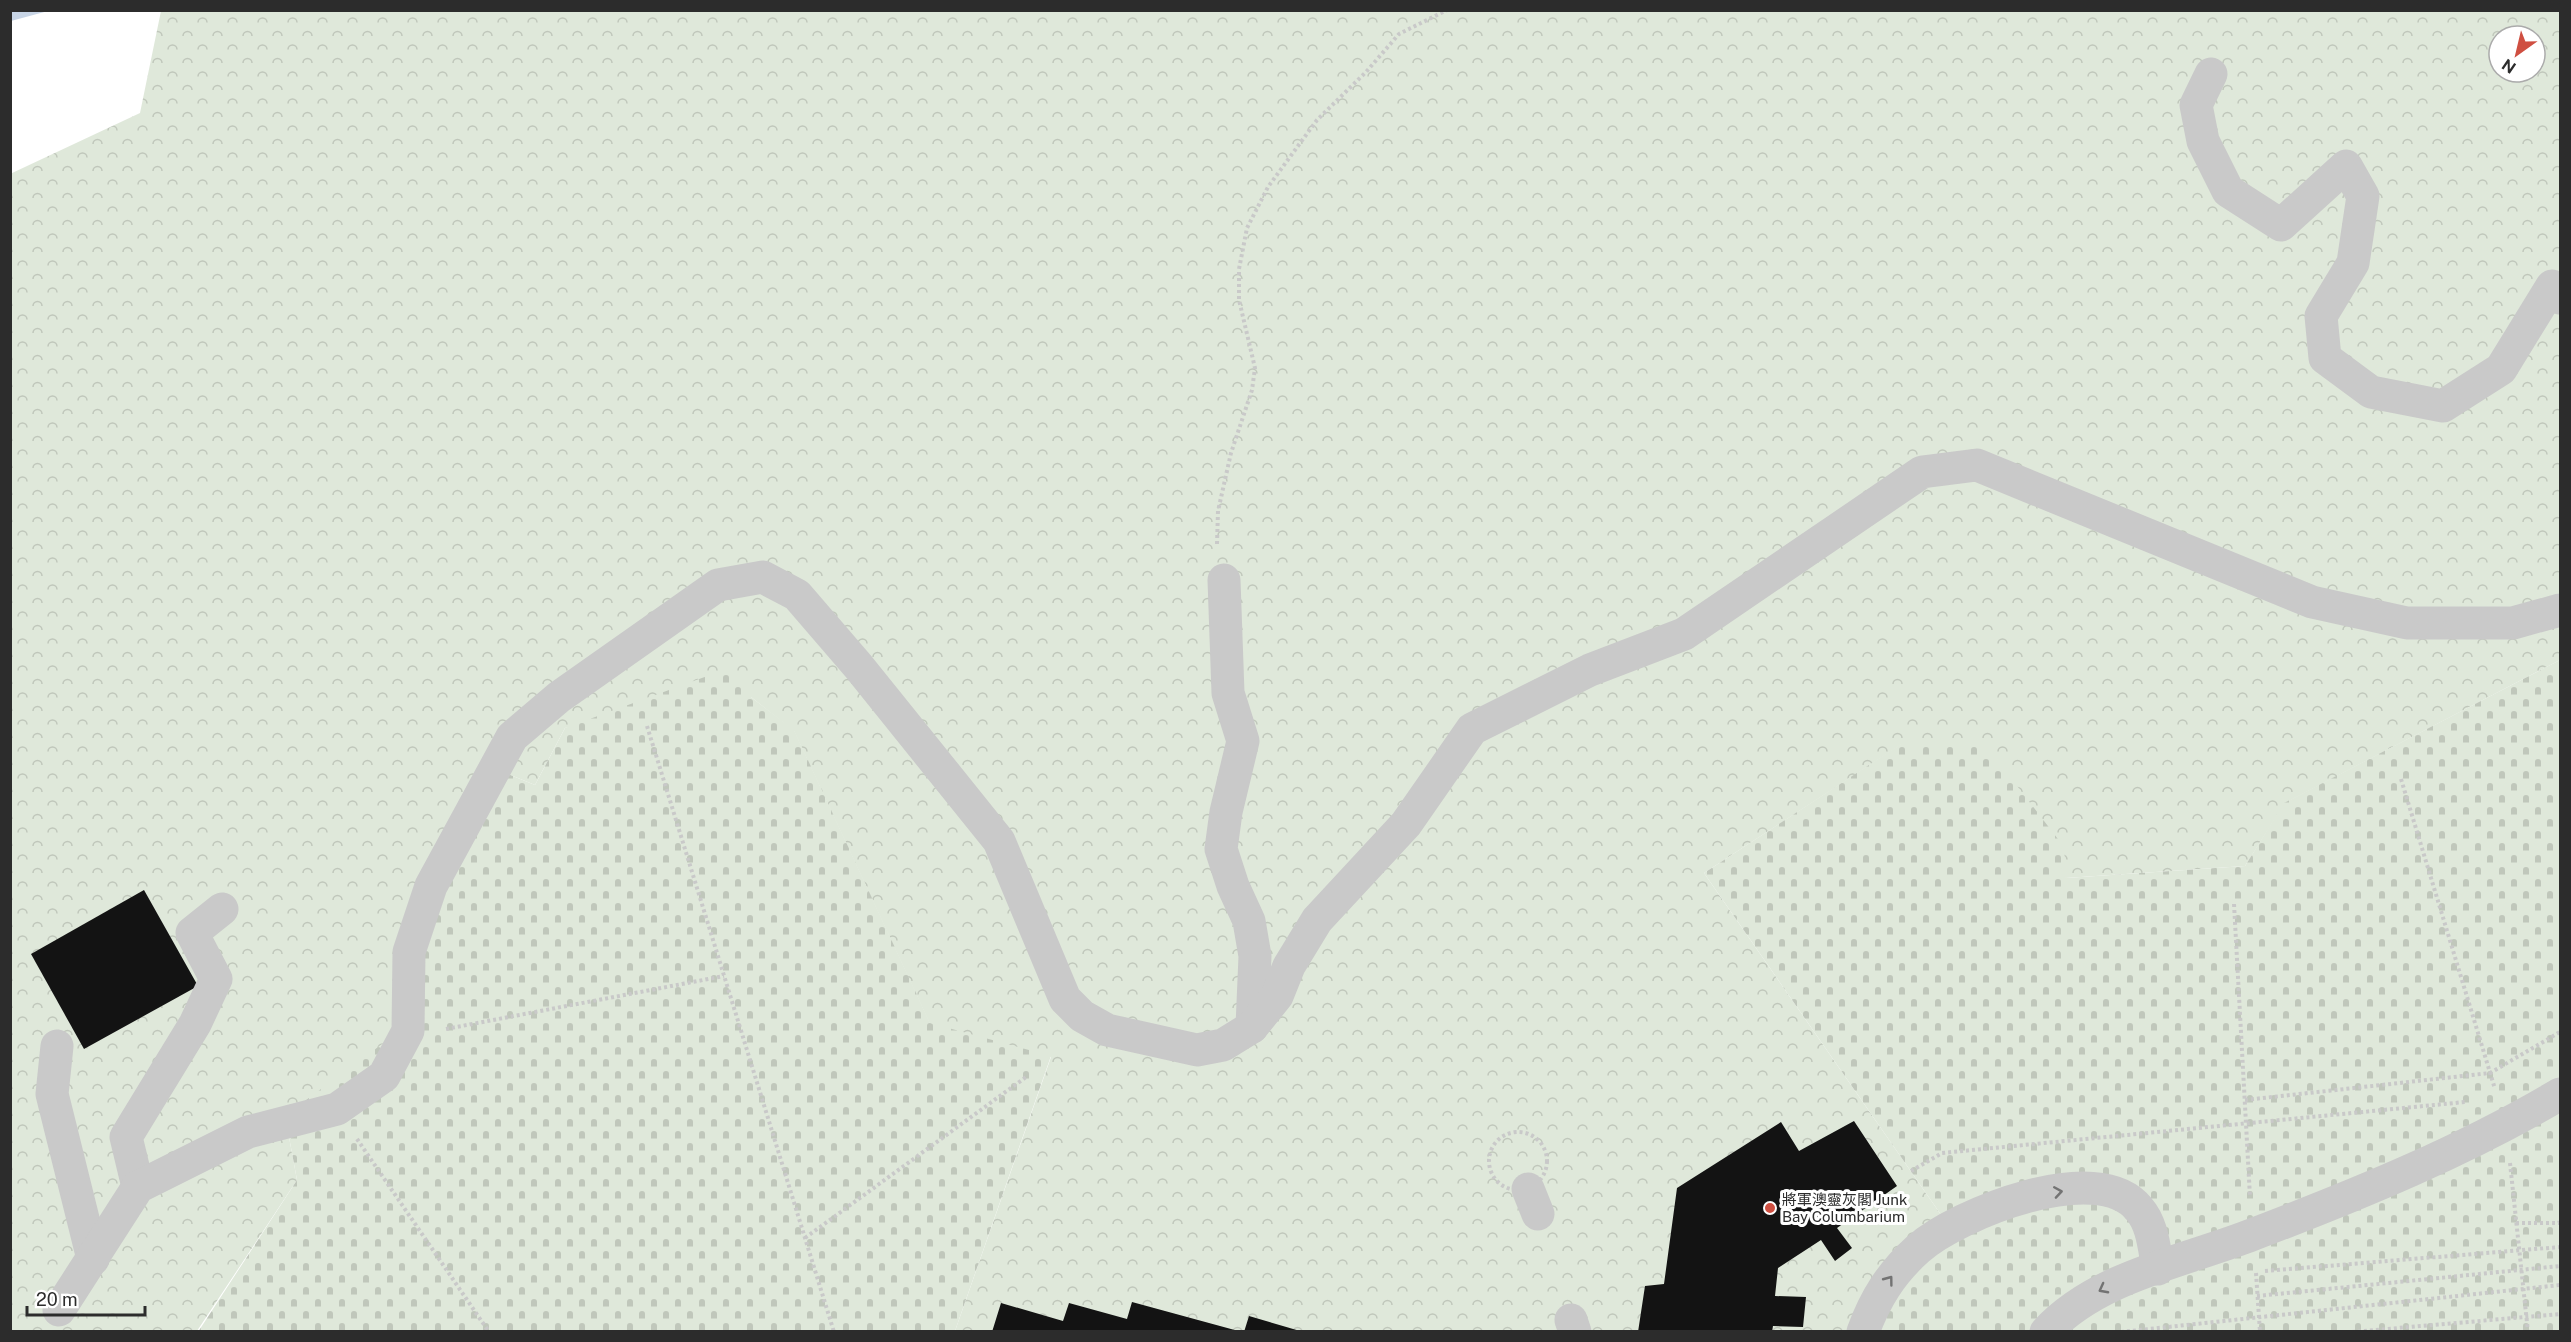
<svg xmlns="http://www.w3.org/2000/svg" width="2571" height="1342" viewBox="0 0 2571 1342" font-family="'Public Sans','Noto Sans TC',sans-serif">
<defs>
<pattern id="forest-crowns" width="20" height="18" patternUnits="userSpaceOnUse" patternTransform="scale(1.5)"><rect width="20" height="18" fill="#dfe8da"/><path d="M2 6a3 3 0 1 1 6 0M12 15a3 3 0 1 1 6 0" fill="none" stroke="#c0c7bb"/></pattern>
<pattern id="cemetery-stones" width="16" height="16" patternUnits="userSpaceOnUse" patternTransform="scale(1.5)"><rect width="16" height="16" fill="#dfe8da"/><path d="M2 7V4a2 2 0 0 1 4 0v3zM10 15v-3a2 2 0 0 1 4 0v3z" fill="#c0c7bb"/></pattern>
<pattern id="water-waves" width="16" height="10" patternUnits="userSpaceOnUse" patternTransform="scale(1.5)"><rect width="16" height="10" fill="#c8d5e6"/><path d="M0 5q4-4 8 0t8 0" fill="none" stroke="#acb7c5"/></pattern>
</defs>
<rect width="100%" height="100%" fill="#fff"/>
<path fill="url(#forest-crowns)" fill-rule="evenodd" d="M161,11H2560V660L2285,803L2245,866L2066,878L1985,745L1902,744L1704,873L1946,1222L1865,1331H955L1051,1057L930,1024L794,731L751,697L565,728L535,785L486,765L408,1025L289,1137L297,1180L197,1331H11L10,174L140,113ZM2499,36H2535V72H2499Z"/>
<g fill="url(#cemetery-stones)">
<path d="M2560,660V1331H1865L1946,1222L1704,873L1901,744H1985L2064,847L2066,878L2245,866L2284,803Z"/>
<path d="M732,667L751,697L794,730L930,1023L1051,1056L955,1331L198,1332L297,1180L289,1137L298,1106L408,1025L397,956L486,765L535,785L565,728Z"/>
</g>
<path fill="url(#water-waves)" d="M11,10H48V11L11,21Z"/>
<g fill="#131313">
<path d="M144,890L198,986L84,1049L31,954Z"/>
<path d="M1854,1121L1897,1186L1837,1228L1852,1248L1835,1261L1821,1240L1778,1268L1775,1296L1806,1297L1803,1327L1773,1326L1772,1332H1638L1645,1286L1664,1284L1677,1188L1781,1122L1799,1151Z"/>
<path d="M1132,1302L1242,1332H992L1001,1303L1063,1321L1069,1303L1127,1319Z"/>
<path d="M1249,1316L1300,1331V1332H1244Z"/>
</g>
<g fill="none" stroke-linecap="round" stroke-linejoin="round">
<g stroke="#c9c9c9" stroke-width="4" stroke-dasharray="3 3" stroke-linecap="butt">
<path d="M1217,544L1218,511L1231,453L1252,390L1255,368L1239,300V269L1247,228L1268,187L1317,120L1366,72L1399,34L1447,10"/>
<path d="M647,726L834,1332"/>
<path d="M2401,779L2495,1089"/>
<path d="M2234,904L2250,1197"/>
<path d="M446,1029L724,976"/>
<path d="M2245,1100L2490,1073L2560,1032"/>
<circle cx="1518" cy="1161" r="29"/>
<path d="M357,1139L489,1332"/>
<path d="M2510,1163L2528,1332"/>
<path d="M1911,1171L1942,1153L2465,1102"/>
<path d="M2516,1223H2559L2560,1220"/>
<path d="M805,1238L1026,1077"/>
<path d="M2265,1271L2560,1247"/>
<path d="M2256,1273L2260,1332"/>
<path d="M2257,1296L2560,1266"/>
<path d="M2121,1332L2560,1285"/>
<path d="M2352,1332L2560,1314"/>
</g>
<g stroke="#c9c9c9" stroke-width="33">
<path d="M2211,74L2196,105L2203,141L2228,191L2281,225L2346,166L2363,196L2353,263L2321,316L2325,358L2371,392L2443,406L2501,369L2552,286L2560,298"/>
<path d="M1224,580L1228,693L1243,741L1226,812L1221,849L1233,886L1249,921L1255,956L1252,1027"/>
<path d="M57,1046L52,1094L93,1259"/>
<path d="M138,1187L126,1137L195,1024L216,979L192,933L222,909"/>
<path d="M1528,1189L1538,1214"/>
<path d="M59,1310L138,1187L248,1132L337,1109L384,1076L408,1031L409,952L431,886L512,737L559,697L718,585L763,577L797,595L859,667L999,841L1065,999L1082,1016L1107,1030L1197,1050L1223,1045L1252,1027L1277,996L1289,966L1317,920L1406,824L1472,729L1590,670L1684,634L1922,472L1977,465L2312,602L2407,623H2513L2560,610"/>
<path d="M1571,1320L1575,1332"/>
<path d="M1863,1332C1875,1299 1891,1273 1918,1249C1957,1214 2098,1157 2139,1209C2153,1225 2154,1248 2158,1269"/>
<path d="M2046,1332C2097,1276 2186,1261 2254,1234C2359,1194 2464,1151 2560,1094"/>
</g>
</g>
<defs><path id="oneway-chevron" d="M-2-3.5L2.5 0L-2 3.5" fill="none" stroke-width="1.6" stroke-linecap="round" stroke-linejoin="round" transform="scale(1.5)"/></defs>
<g stroke="#737373">
<use href="#oneway-chevron" transform="translate(2058 1192) rotate(-9)"/>
<use href="#oneway-chevron" transform="translate(1889 1280) rotate(-53)"/>
<use href="#oneway-chevron" transform="translate(2103 1289) rotate(152)"/>
</g>
<circle fill="#cf4f41" stroke="#fff" stroke-width="2" cx="1770" cy="1208" r="6"/>
<g text-anchor="middle" dominant-baseline="central" stroke-width="6" stroke-linejoin="round" paint-order="stroke">
<g font-size="15" fill="#2c2c2c" stroke="#fff" text-anchor="start">
<text x="1782" y="1199">將軍澳靈灰閣 Junk<tspan x="1782" dy="17">Bay Columbarium</tspan></text>
</g>
</g>
<rect width="2571" height="1342" fill="none" stroke="#2c2c2c" stroke-width="24"/>
<g transform="translate(2517 54) rotate(214)"><circle r="28" fill="#ffffff" stroke="#ababab" stroke-width="1.5"/>
<path d="M0-4.5L10 22L0 15L-10 22Z" fill="#cf4f41"/>
<text y="-9" font-size="16" font-weight="bold" text-anchor="middle" fill="#2c2c2c">N</text>
</g>
<path d="M27 1306v9h118v-9" fill="none" stroke="#2c2c2c" stroke-width="3"/>
<text x="36" y="1306" font-size="18" fill="#2c2c2c" stroke="#ffffff" stroke-width="4.5" paint-order="stroke">20 m</text>
</svg>
